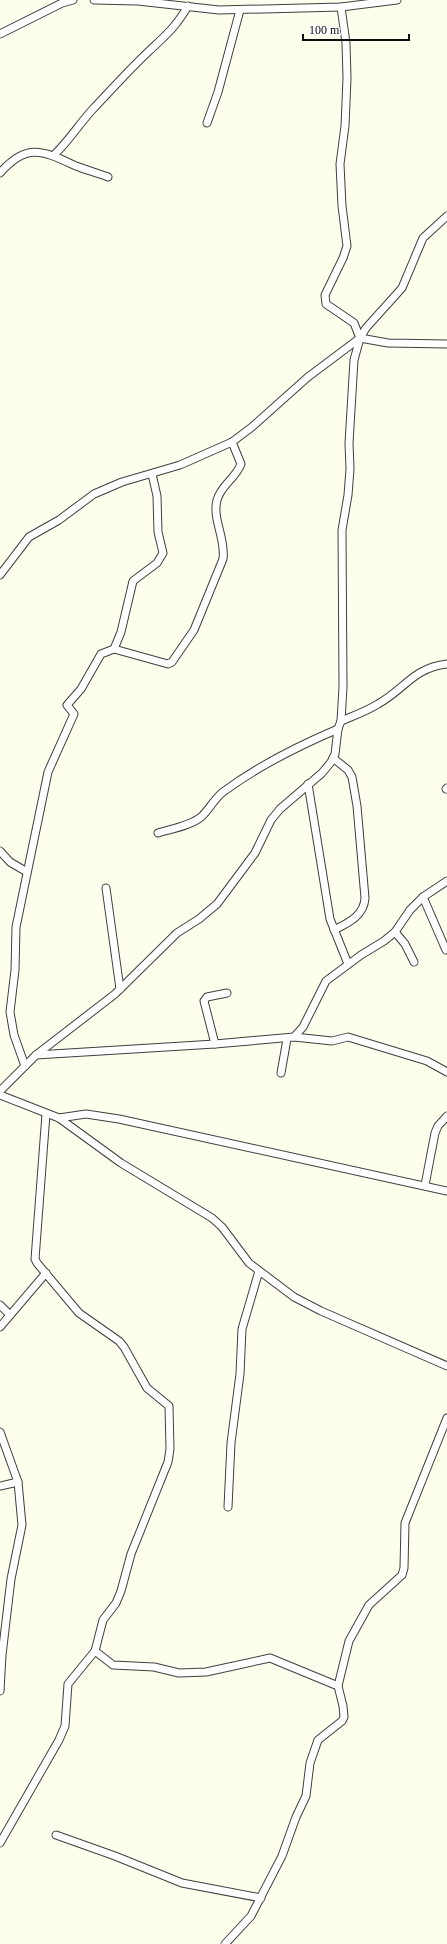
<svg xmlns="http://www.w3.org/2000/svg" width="447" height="1944" viewBox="0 0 447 1944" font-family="Georgia,serif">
<rect width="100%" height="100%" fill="#fefeec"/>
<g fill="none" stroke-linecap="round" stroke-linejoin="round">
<g stroke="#3f3f3f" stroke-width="9">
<g id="minor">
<path d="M94,0L138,1L219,10L341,7L397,0"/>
<path d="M341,7L346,43L347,78L345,126L340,164L342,206L347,246L343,258L325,295L326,304L354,323L360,338"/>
<path d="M0,34L62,3L73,0"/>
<path d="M207,123L218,92L240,10"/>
<path d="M54,155C69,141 79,124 93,109C111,90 129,70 148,52C166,35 175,28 188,6"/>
<path d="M0,173C27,142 43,151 76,166C86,170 98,173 108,177"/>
<path d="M0,575L29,537L59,520L94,494L122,482L180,465L232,442L252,427L308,377L360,338L388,343L447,344"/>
<path d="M114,649L168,664L172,662L194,630L223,559C226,539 212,519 217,500C221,485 236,478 241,464L232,442"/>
<path d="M341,721C353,716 367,711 378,704C405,689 413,668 447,664"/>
<path d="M333,758L348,770L352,777L357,806L365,898C364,916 348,923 334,930"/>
<path d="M308,784L330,919L348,964"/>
<path d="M446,789L447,788"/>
<path d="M158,833C171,829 190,826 201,817C209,810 214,799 223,792C258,766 298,746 338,729"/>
<path d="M0,851L10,862L27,872"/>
<path d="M106,888L120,989"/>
<path d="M423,897L446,950"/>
<path d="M395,932L405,944L414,962"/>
<path d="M294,1037L332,1041L348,1037L427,1061L447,1072"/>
<path d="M215,1044L204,1001L207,997L227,993"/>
<path d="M36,1055L215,1044L294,1037L303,1027L326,981L361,955L384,941L395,932L410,910L423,897L447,881"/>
<path d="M25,1066L14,1035L10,1012L15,970L16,927L48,772L74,714L67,705L81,689L101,654L114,649L121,632L133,581L157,563L163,553L158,532L157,496L152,474"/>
<path d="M281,1073L287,1039"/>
<path d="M0,1091L36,1055L115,994L177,933L199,919L217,904L255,853L271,820L280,809L322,773L331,762L335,754L338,729L341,721L343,687L342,530L348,495L350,469L349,443L354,360L360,338L366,328L402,288L423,238L447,216"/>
<path d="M0,1095L59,1118L121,1163L212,1218L222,1227L249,1263L294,1297L321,1311L447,1366"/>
<path d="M59,1118L86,1114L119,1119L447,1191"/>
<path d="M425,1185L435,1133L438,1126L447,1116"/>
<path d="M0,1305L10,1315"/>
<path d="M0,1327L46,1273"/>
<path d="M0,1432L18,1482L22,1525L11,1579L2,1655L0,1691"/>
<path d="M0,1486L18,1482"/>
<path d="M228,1507L231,1443L240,1374L242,1329L259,1271"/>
<path d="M95,1651L113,1665L154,1667L179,1673L206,1672L270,1658L338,1686"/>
<path d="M56,1835L115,1856L182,1883L261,1898"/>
<path d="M0,1843L59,1740L65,1726L68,1684L95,1651L103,1620L116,1603L121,1591L131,1554L168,1462L170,1449L169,1406L147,1388L124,1347L119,1341L79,1313L37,1263L35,1259L46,1114"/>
<path d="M225,1944L251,1916L282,1856L296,1817L306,1796L310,1763L318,1740L342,1721L344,1717L343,1706L338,1686L349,1641L369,1605L402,1575L404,1568L405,1523L447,1418"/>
</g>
</g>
<use href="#minor" stroke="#fff" stroke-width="7"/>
</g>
<path d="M303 34v6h106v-6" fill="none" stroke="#0c0c0c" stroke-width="2"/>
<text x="309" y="34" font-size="12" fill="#0c0c0c" stroke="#ffffff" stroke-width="3" paint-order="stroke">100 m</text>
</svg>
